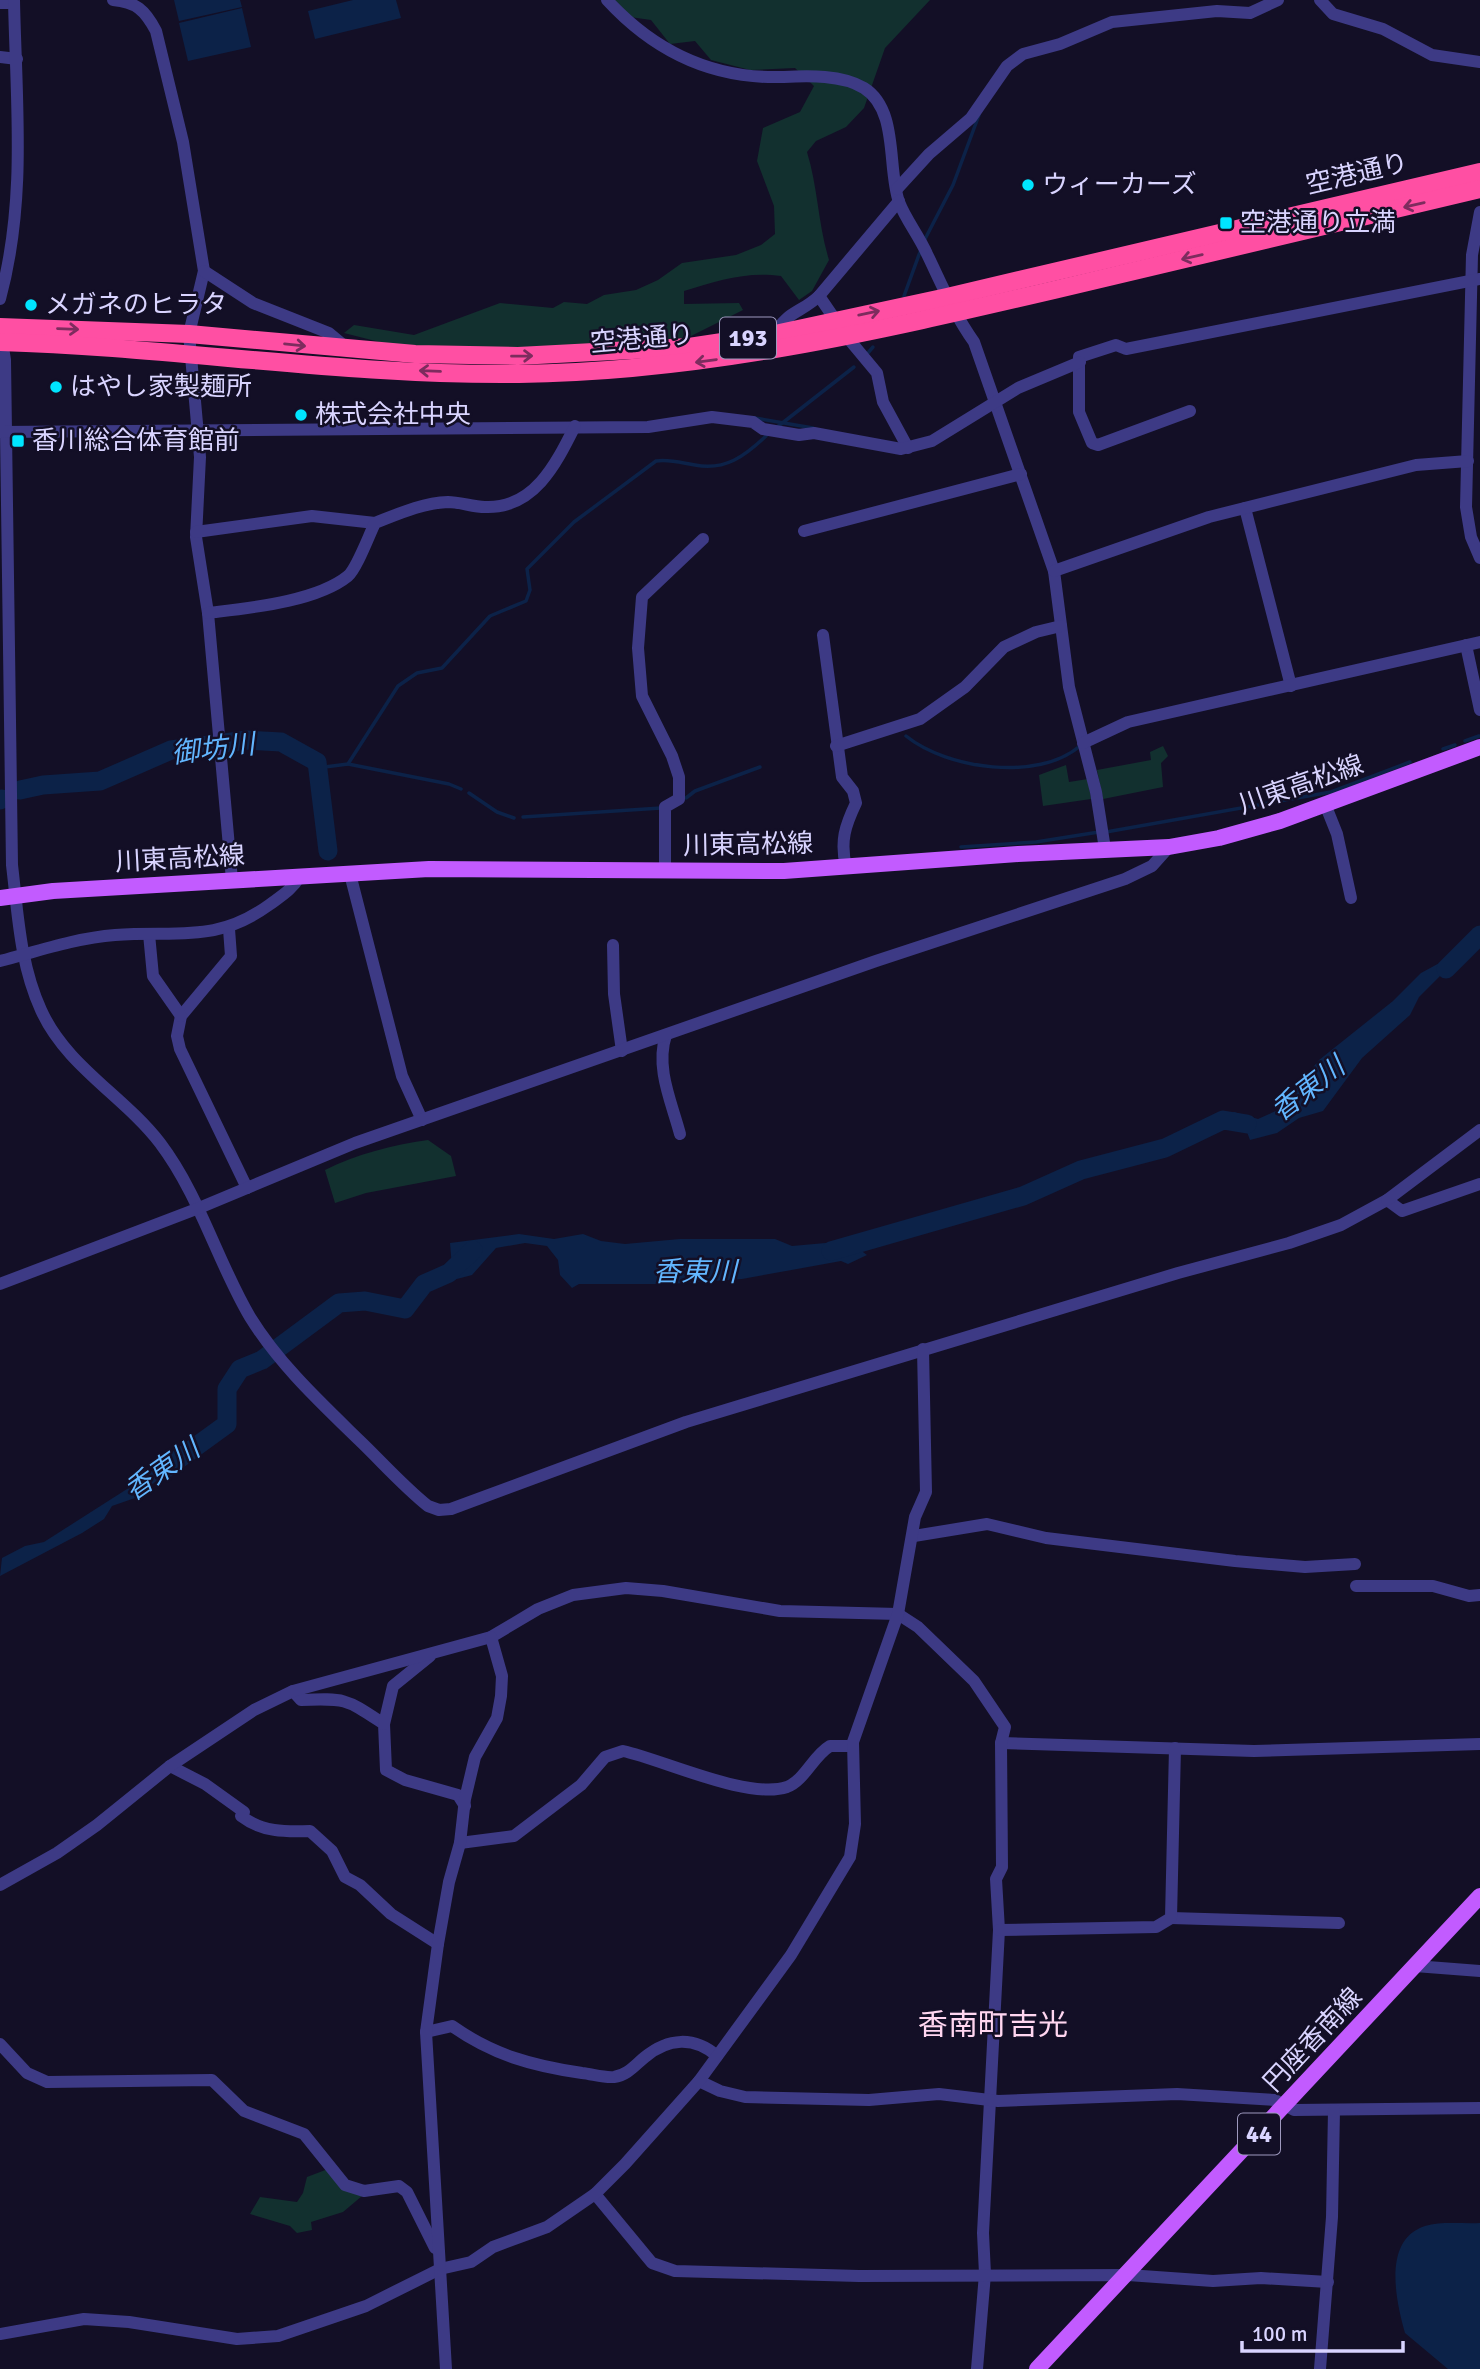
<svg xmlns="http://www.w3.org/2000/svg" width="1480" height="2369" viewBox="0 0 1480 2369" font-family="Signika,'Noto Sans JP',sans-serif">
<rect width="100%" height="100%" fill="#130f26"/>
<g fill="#12302f">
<path d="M615,0H930L885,48L864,108L846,127L816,141L807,152C818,188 818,224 829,260L812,291L799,300L781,276C746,271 717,281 684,291V304L739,303L743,310L687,338L591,349H407L344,333L354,325L414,335L500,303L553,308L564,302L587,304L604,295L636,290L658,280L682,263L736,255L761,245L775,234L774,206L757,161L763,128L800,112L814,86L795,68L750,70L711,60L695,41L670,44L651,20L630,17Z"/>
<path d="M1163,746L1168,756L1161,763L1163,787L1103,799L1097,770L1151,760L1150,752Z"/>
<path d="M1066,765L1069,782L1088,779L1091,799L1043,806L1039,775Z"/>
<path d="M428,1140L451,1156L456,1176L366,1193L335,1203L325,1170C357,1154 392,1145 428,1140Z"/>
<path d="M328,2169L362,2196L343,2212L311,2222L312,2230L297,2233L290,2226L250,2214L260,2197L297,2202L303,2193L307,2177Z"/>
</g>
<g fill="#0c2248">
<path d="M174,0H240L242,7L179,21Z"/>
<path d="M353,0H396L401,18L315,39L308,11Z"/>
<path d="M242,8L251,47L188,61L179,23Z"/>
<path d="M1469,947L1419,997L1410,1015L1362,1058L1323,1111L1299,1118L1277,1133L1250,1140L1244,1124H1225L1221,1115L1234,1112L1258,1119L1278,1110L1319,1060L1393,1001L1421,973Z"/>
<path d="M519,1234L554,1239L583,1234L601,1241L625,1244L680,1239H775L792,1246L848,1241L867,1255L848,1264L841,1261L742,1279L670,1284H579L572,1288L560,1275L558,1260L547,1246L525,1243L496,1248L472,1275L453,1280L450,1243Z"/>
<path d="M183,1452L194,1458L170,1470L135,1498L112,1506L104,1519L82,1533L0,1576L2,1558L25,1546L44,1542L138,1482L167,1459Z"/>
<path d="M1480,2223V2369H1448L1405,2333C1396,2301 1382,2240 1425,2226C1441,2221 1463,2224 1480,2223Z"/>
</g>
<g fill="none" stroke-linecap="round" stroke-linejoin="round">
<g stroke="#0c2248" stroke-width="3.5">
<path d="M925,239L953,185L979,115"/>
<path d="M904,296L920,252"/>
<path d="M867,354L873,347"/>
<path d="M755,418L813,428"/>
<path d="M776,428L854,367"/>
<path d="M906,736C947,769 1038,782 1080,746"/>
<path d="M1465,741L1479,736"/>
<path d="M1443,749L1455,745"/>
<path d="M348,764L449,784L461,789"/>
<path d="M317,768L348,764L398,686L417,673L442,668L490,616L526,601L530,590L527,569L574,522L656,461C670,459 682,463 695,465C725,471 745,456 766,436"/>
<path d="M469,793L497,812L514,818"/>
<path d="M686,798L695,791L760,767"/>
<path d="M523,817L661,808"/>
<path d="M1106,832L1331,792L1410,762"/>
<path d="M961,847L1036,842L1099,832"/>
</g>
<g stroke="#0c2248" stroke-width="19">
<path d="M20,790L43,785L100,781L171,750L247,740L281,742L317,762L328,851"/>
<path d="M0,800L2,799"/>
<path d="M1446,969L1480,935"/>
<path d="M831,1251L1023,1196L1081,1170L1165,1148L1223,1120L1247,1124"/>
<path d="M165,1469L227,1424V1389L240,1369L262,1360L339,1303L365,1301L405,1309L424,1284L449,1273L473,1250"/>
</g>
<g stroke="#3d3a85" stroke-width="12">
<path d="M113,0C136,2 145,10 156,31L183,142L204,271L189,334L200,457L196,537L208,613L232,880"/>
<path d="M607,0C654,51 710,79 781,77C806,76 841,74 864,88C899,110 887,168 899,202C906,220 919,236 927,254C942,285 954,314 974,342L1054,571L1069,687L1096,792L1105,849"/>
<path d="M1320,0L1333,14L1383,29L1432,55L1480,62"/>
<path d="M0,3H14"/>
<path d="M0,57L17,59"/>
<path d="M897,189L929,154L971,118L1007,66L1023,54L1060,44L1112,22L1217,11L1250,13L1278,0"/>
<path d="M1480,212L1472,255L1466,507L1471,537L1480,558"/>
<path d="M204,271L253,303L329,333L347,348"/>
<path d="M819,296L847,337L877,373L883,402L908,448"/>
<path d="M0,299C27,199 16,102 14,0"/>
<path d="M775,334C787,311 801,313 819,296L899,201"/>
<path d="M1,335L5,360L12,865C18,915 20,964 41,1010C66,1066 124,1096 160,1143C200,1196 217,1261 250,1317C279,1364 320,1402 359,1440C382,1462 403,1486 428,1506L439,1510L451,1509L686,1422L1178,1273L1289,1243L1341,1225L1387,1200L1402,1211L1480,1184"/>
<path d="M1190,411L1098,445L1092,443L1079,412V357L1116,345L1126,349L1480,279"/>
<path d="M0,432L648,427L712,417L753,422L763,429L799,435L814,433L901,449L932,441L1018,388L1080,362"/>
<path d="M1245,508L1291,686"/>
<path d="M804,531L1021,474"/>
<path d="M196,532L312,516L375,523"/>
<path d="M1054,571L1209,517L1416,465L1468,461"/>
<path d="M208,613C248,608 316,602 348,576C357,568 369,535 375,523C398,514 422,503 448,502C460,502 473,507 485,507C534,509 556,464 575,426"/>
<path d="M823,635L842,777L853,791L856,803C845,826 840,841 846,867"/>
<path d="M1466,645L1480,710"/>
<path d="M1083,743L1128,722L1480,642"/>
<path d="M836,746L920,719L965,687L1004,647L1036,632L1061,626"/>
<path d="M1325,804L1337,834L1351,898"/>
<path d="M665,871V807L679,799V777L672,756L642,696L638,648L642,597L703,539"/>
<path d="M350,874L402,1076L422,1120"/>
<path d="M229,929L231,956L181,1016L177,1036L180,1049L247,1188"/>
<path d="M149,934L153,976L181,1016"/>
<path d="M613,945L614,994L622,1051"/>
<path d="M0,961C38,951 76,938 115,935C176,930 215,944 269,905C281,896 292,890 300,876"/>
<path d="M666,1035C655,1068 672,1103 680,1134"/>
<path d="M1387,1200L1480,1130"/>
<path d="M0,1284L199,1208L355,1143L876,961L1125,879L1152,866L1169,847"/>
<path d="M914,1536L987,1524L1046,1538L1235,1561L1305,1567L1355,1564"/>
<path d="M1356,1586H1433L1469,1596L1480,1595"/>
<path d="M293,1691L301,1700C347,1698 346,1699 384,1724L386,1770L405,1780L458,1795L465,1806"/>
<path d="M384,1724L393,1686L430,1656"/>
<path d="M1001,1743L1254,1751L1480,1744"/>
<path d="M170,1766L205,1784L244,1812L241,1816C262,1832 285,1832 310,1831L332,1851L345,1877L360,1885L391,1914L438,1944"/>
<path d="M460,1843L514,1836L581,1785L605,1757L623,1751C664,1760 748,1800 787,1787C805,1780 813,1756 830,1746H853"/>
<path d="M0,1885L57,1853L97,1825L170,1766L254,1710L293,1691L491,1637L538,1609L573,1595L626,1588L663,1591L780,1611L898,1614L918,1627L974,1681L1005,1727L1001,1743L1002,1867L996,1879L999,1930L983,2233L985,2274L977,2369"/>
<path d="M1171,1918L1339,1923"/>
<path d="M999,1930L1156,1927L1171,1918L1175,1748"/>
<path d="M1415,1966L1480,1971"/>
<path d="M426,2032L452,2026C493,2055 533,2066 582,2073C592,2074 604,2078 614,2077C628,2075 635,2065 645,2057C668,2038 694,2036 717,2056"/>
<path d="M0,2044L27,2073L47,2082L212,2080L244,2111L304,2134L345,2185L364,2191L399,2186L407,2192L435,2248"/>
<path d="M699,2081L720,2091L745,2097L869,2100L939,2094L998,2101L1177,2094L1275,2100L1294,2110L1480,2108"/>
<path d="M595,2194L652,2263L675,2271L859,2276L1128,2275L1213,2281L1261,2278L1328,2282"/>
<path d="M0,2334L84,2319L129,2322L237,2339L278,2336L366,2306L440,2269L471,2262L493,2247L547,2227L595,2194L625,2164L699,2081L791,1955L850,1857L855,1824L853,1742L898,1614L915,1517L926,1492L923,1349"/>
<path d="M446,2369L426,2032L438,1944L449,1882L460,1843L465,1799L475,1757L497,1718L501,1696L502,1676L491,1637"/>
<path d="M1320,2369L1332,2217L1334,2110"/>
</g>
<g stroke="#c25bff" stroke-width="16">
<path d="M0,898L53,891L429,869L784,871L1018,854L1169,847L1219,838L1280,821L1480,747"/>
<path d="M1037,2369L1480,1896"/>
</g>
<g stroke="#ff4fa3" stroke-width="18">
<path d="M0,327L189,334L415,354L518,356L689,347L775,334L947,297L1480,172"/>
<path d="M0,342C173,347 345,376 519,374C702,372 878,331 1054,290C1196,256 1338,223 1480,189"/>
</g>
</g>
<defs><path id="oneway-shaft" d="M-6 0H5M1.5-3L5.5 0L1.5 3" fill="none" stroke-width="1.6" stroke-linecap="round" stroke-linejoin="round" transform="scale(1.75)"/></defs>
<g stroke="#7d2c5e">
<use href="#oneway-shaft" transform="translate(1414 205) rotate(167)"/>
<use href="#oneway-shaft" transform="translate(1192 257) rotate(167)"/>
<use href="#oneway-shaft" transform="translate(869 313) rotate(-12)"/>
<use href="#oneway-shaft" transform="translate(68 329) rotate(2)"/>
<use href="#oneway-shaft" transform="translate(295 345) rotate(6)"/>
<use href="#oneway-shaft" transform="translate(522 356) rotate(-1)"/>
<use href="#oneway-shaft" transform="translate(706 361) rotate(172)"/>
<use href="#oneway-shaft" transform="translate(430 371) rotate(-178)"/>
</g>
<g fill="#00e5ff" stroke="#130f26" stroke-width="2.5">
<circle cx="1028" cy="185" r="7"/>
<rect x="1219" y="216" width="14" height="14" rx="3.5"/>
<circle cx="31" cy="305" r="7"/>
<circle cx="56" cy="387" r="7"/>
<circle cx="301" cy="415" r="7"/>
<rect x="11" y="434" width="14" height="14" rx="3.5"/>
</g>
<g text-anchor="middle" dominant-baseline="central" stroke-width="5" stroke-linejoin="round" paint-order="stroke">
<g fill="#130f26" stroke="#9e99be" stroke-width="2">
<rect x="720" y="317.5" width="56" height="41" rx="5"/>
<rect x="1238" y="2113.5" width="42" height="41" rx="5"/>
</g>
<g font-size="24" font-weight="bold" fill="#d9d4ff">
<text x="748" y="338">193</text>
<text x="1259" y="2134">44</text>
</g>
<g font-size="26" fill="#d9d4ff" stroke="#130f26">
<text transform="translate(1357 174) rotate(-13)">空港通り</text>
<text transform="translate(642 339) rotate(-5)">空港通り</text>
<text transform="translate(1301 785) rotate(-19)">川東高松線</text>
<text transform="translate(748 845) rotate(-1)">川東高松線</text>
<text transform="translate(180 859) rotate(-3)">川東高松線</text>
<text transform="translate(1313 2040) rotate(-47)">円座香南線</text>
</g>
<g font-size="26" fill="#d9d4ff" stroke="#130f26" text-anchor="start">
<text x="1042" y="185">ウィーカーズ</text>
<text x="1240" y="223">空港通り立満</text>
<text x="45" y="305">メガネのヒラタ</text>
<text x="70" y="387">はやし家製麺所</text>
<text x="315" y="415">株式会社中央</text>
<text x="32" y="441">香川総合体育館前</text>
</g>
<g font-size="28" font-style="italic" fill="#62b6ff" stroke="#130f26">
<text transform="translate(213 749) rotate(-7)">御坊川</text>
<text transform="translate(1308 1089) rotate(-38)">香東川</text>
<text x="695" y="1272">香東川</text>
<text transform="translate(162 1470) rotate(-35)">香東川</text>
</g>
<g font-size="30" fill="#ffd6f0" stroke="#130f26">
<text x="993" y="2025">香南町吉光</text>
</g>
</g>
<path d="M1242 2341v10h161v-10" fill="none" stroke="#d9d4ff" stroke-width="3.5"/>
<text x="1252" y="2341" font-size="21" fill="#d9d4ff" stroke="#130f26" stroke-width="5" paint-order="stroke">100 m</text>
</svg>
